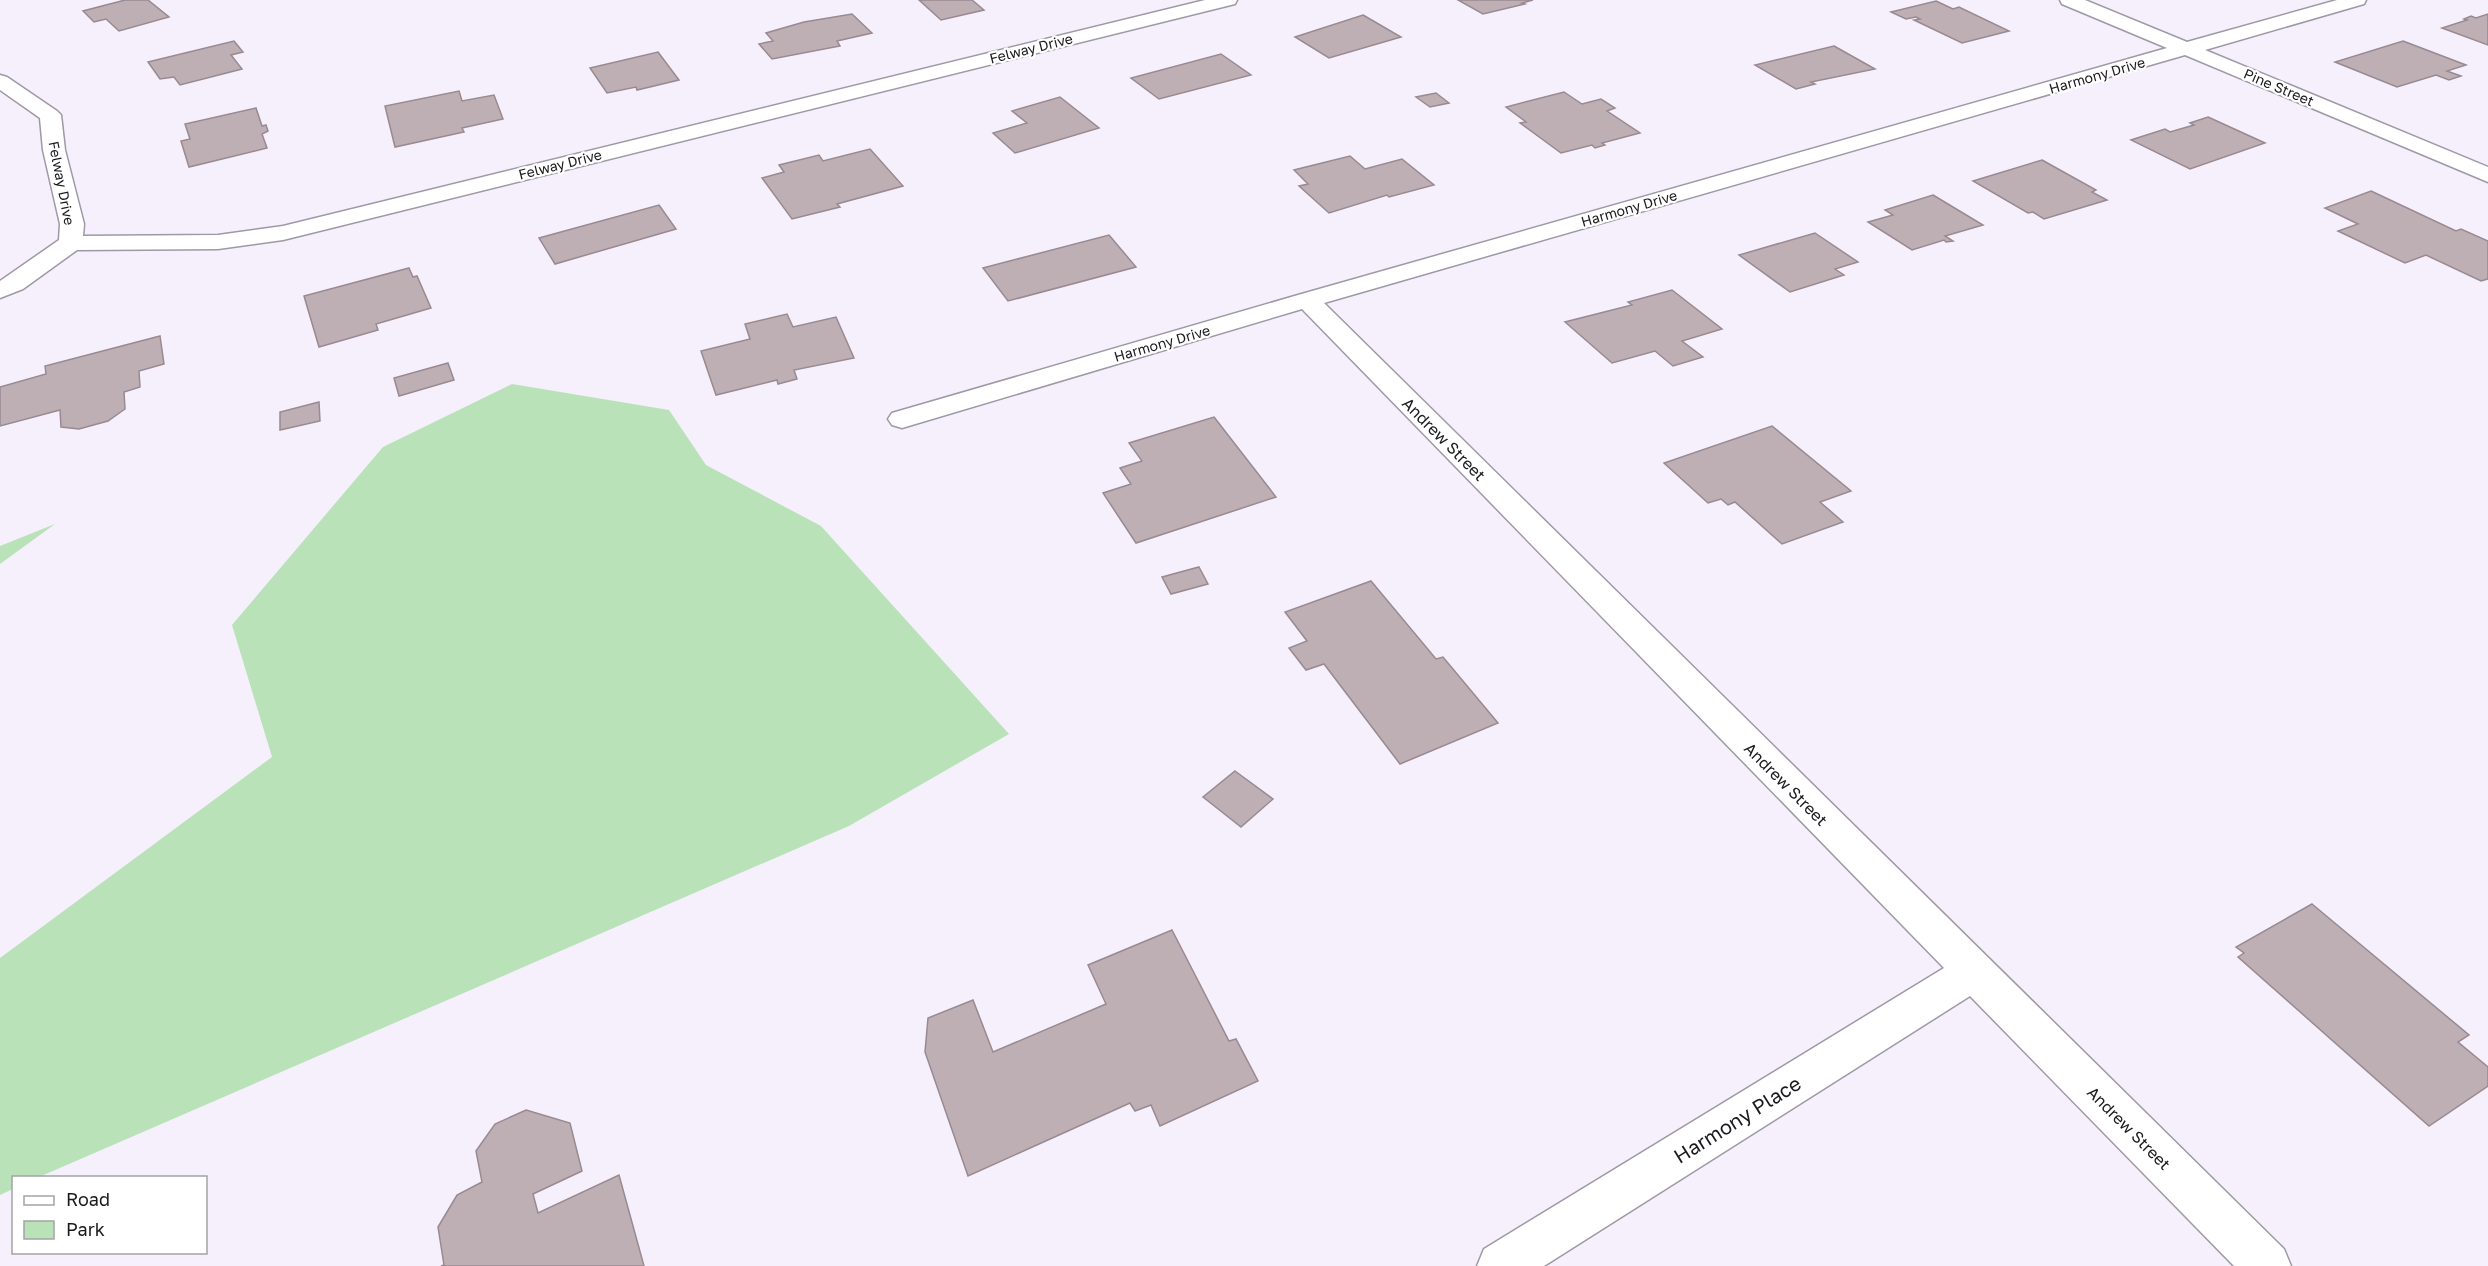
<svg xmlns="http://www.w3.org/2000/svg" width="2488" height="1266" viewBox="0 0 2488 1266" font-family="'Golos Text',sans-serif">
<rect width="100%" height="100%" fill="#f6f0fd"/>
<g fill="#b9e2b8">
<path d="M512,384L669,410L706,465L821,526L1009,734L849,826L39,1177L14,1178L13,1189L0,1195V958L272,757L232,625L383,447Z"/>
<path d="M55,524L0,564V546Z"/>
</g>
<g fill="#beafb5" stroke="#988a90" stroke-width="1.5">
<path d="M125,0H148L169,17L119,31L106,19L94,22L83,11Z"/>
<path d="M919,0H972L984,10L941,20Z"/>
<path d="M1458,0H1533L1522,3L1525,4L1483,14Z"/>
<path d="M1936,1L1953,9L1959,7L2009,31L1962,43L1914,20L1920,19L1916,17L1906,19L1891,12Z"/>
<path d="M852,14L872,33L837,41L840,46L772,59L759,44L773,41L766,33L804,22Z"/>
<path d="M2488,14V45L2442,28L2467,20L2464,19L2471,16L2476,18Z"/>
<path d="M1363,15L1401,37L1329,58L1295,37Z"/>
<path d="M234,41L243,52L231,55L242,69L180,85L174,77L160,79L148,62Z"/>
<path d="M2403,41L2466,65L2447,71L2461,76L2449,80L2436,75L2397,87L2335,62Z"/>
<path d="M1834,46L1875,69L1811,82L1815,84L1796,89L1755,65Z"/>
<path d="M658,52L679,80L637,90L636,87L607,93L590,68Z"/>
<path d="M1221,54L1251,75L1159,99L1131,78Z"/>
<path d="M459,91L462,101L494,95L503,119L462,128L464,132L395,147L385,106Z"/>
<path d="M1564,92L1582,104L1601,99L1615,108L1607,111L1640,133L1602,143L1605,145L1595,148L1592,145L1561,153L1520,123L1526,122L1506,107Z"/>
<path d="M1436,93L1449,103L1430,107L1416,97Z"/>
<path d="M1060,97L1099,128L1015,153L993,133L1027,123L1012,111Z"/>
<path d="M256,108L262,126L266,125L268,131L262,134L267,148L189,167L181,141L190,139L185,124Z"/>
<path d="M2208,117L2265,143L2190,169L2131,140L2165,129L2170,132L2194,125L2190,123Z"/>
<path d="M870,149L903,186L837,204L840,207L792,219L762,178L784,172L779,165L819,155L823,161Z"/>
<path d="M1350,156L1365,169L1402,159L1434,185L1389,197L1387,195L1329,213L1299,186L1308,184L1294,170Z"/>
<path d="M2042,160L2096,190L2092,192L2107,200L2044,219L2033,212L2028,213L1973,181Z"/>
<path d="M2371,191L2456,231L2461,229L2488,241V279L2481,281L2426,255L2405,263L2338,231L2358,224L2325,208Z"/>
<path d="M1933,195L1983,225L1945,236L1953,241L1946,242L1944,240L1912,250L1868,222L1893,215L1885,210Z"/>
<path d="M659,205L676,229L555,264L539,238Z"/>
<path d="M1815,233L1858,262L1835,269L1844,275L1790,292L1739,255Z"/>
<path d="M1109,235L1136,267L1008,301L983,268Z"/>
<path d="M409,268L413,277L417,276L431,308L376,324L378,330L319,347L304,296Z"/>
<path d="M1672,290L1722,329L1682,341L1703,357L1673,366L1655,351L1612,363L1565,322L1632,305L1628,302Z"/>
<path d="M787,314L793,327L836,317L854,358L794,370L797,379L778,384L777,380L716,395L701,351L750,339L745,324Z"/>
<path d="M160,336L164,364L139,371L140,387L124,392L125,409L108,421L79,429L61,427L60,410L0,426V387L46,374L45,366Z"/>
<path d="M448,363L454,380L399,396L394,378Z"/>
<path d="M319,402L320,421L280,430V412Z"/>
<path d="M1214,417L1276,497L1136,543L1103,493L1131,484L1120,468L1142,461L1129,443Z"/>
<path d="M1772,426L1851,491L1820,502L1843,522L1782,544L1735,502L1728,505L1721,499L1708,503L1664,463Z"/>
<path d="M1199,567L1208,584L1171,594L1162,577Z"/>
<path d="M1371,581L1436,659L1443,657L1498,723L1400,764L1324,664L1306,670L1289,648L1307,641L1285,612Z"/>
<path d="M1235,771L1273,799L1241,827L1203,797Z"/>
<path d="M2312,904L2469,1035L2458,1042L2488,1067V1086L2429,1126L2238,957L2244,953L2236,947Z"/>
<path d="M1172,930L1229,1041L1236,1039L1258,1081L1160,1126L1151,1105L1135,1111L1130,1103L968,1176L925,1052L928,1018L973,1000L993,1052L1106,1004L1088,965Z"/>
<path d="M526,1110L570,1123L582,1171L533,1194L538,1213L619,1175L644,1266H441L444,1265L438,1227L457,1195L482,1182L476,1151L495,1124Z"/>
</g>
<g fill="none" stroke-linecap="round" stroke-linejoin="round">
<g stroke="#9e99a5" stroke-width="3">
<g id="street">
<path d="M1205,0H1237L1235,4L283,240L218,249L77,250L23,289L0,298V281L59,240L60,224L43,150L40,118L0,90V75L7,77L57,111L61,115L65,150L84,224L83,236L218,235L283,226Z"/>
<path d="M2060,0H2085L2187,42L2337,0H2366L2364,4L2205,50L2488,167V182L2185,55L1324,303L2284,1249L2291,1266H2234L1970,996L1544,1266H1477L1484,1249L1944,968L1302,309L912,425L902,428L892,425L888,419L892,413L1298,295L2167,48L2062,4Z"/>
</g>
</g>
<use href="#street" fill="#fff" fill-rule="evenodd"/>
</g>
<g text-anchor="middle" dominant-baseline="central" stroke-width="4.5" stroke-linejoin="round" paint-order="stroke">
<g font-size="14" fill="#1b191e" stroke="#fff">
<text transform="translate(1031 48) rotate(-14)">Felway Drive</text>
<text transform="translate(2097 75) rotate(-16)">Harmony Drive</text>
<text transform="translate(2279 87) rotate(23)">Pine Street</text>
<text transform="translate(560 164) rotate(-14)">Felway Drive</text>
<text transform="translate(62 183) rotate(79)">Felway Drive</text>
<text transform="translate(1629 208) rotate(-16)">Harmony Drive</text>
<text transform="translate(1162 343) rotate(-16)">Harmony Drive</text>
</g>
<g font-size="16" fill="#1b191e" stroke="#fff">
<text transform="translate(1444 439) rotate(45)">Andrew Street</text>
<text transform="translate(1786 784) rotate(45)">Andrew Street</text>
<text transform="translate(2129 1128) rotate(45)">Andrew Street</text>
</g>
<g font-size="20" fill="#1b191e" stroke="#fff">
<text transform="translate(1737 1119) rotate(-32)">Harmony Place</text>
</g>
</g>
<rect x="12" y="1176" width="195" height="78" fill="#ffffff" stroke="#a4a3a5" stroke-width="1.5"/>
<rect x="24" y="1196" width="30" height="9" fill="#ffffff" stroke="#a4a3a5" stroke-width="1.5"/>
<text x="66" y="1206" font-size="18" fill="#1b191e">Road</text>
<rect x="24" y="1221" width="30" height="18" fill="#b9e2b8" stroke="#a4a3a5" stroke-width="1.5"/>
<text x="66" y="1236" font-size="18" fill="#1b191e">Park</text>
</svg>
